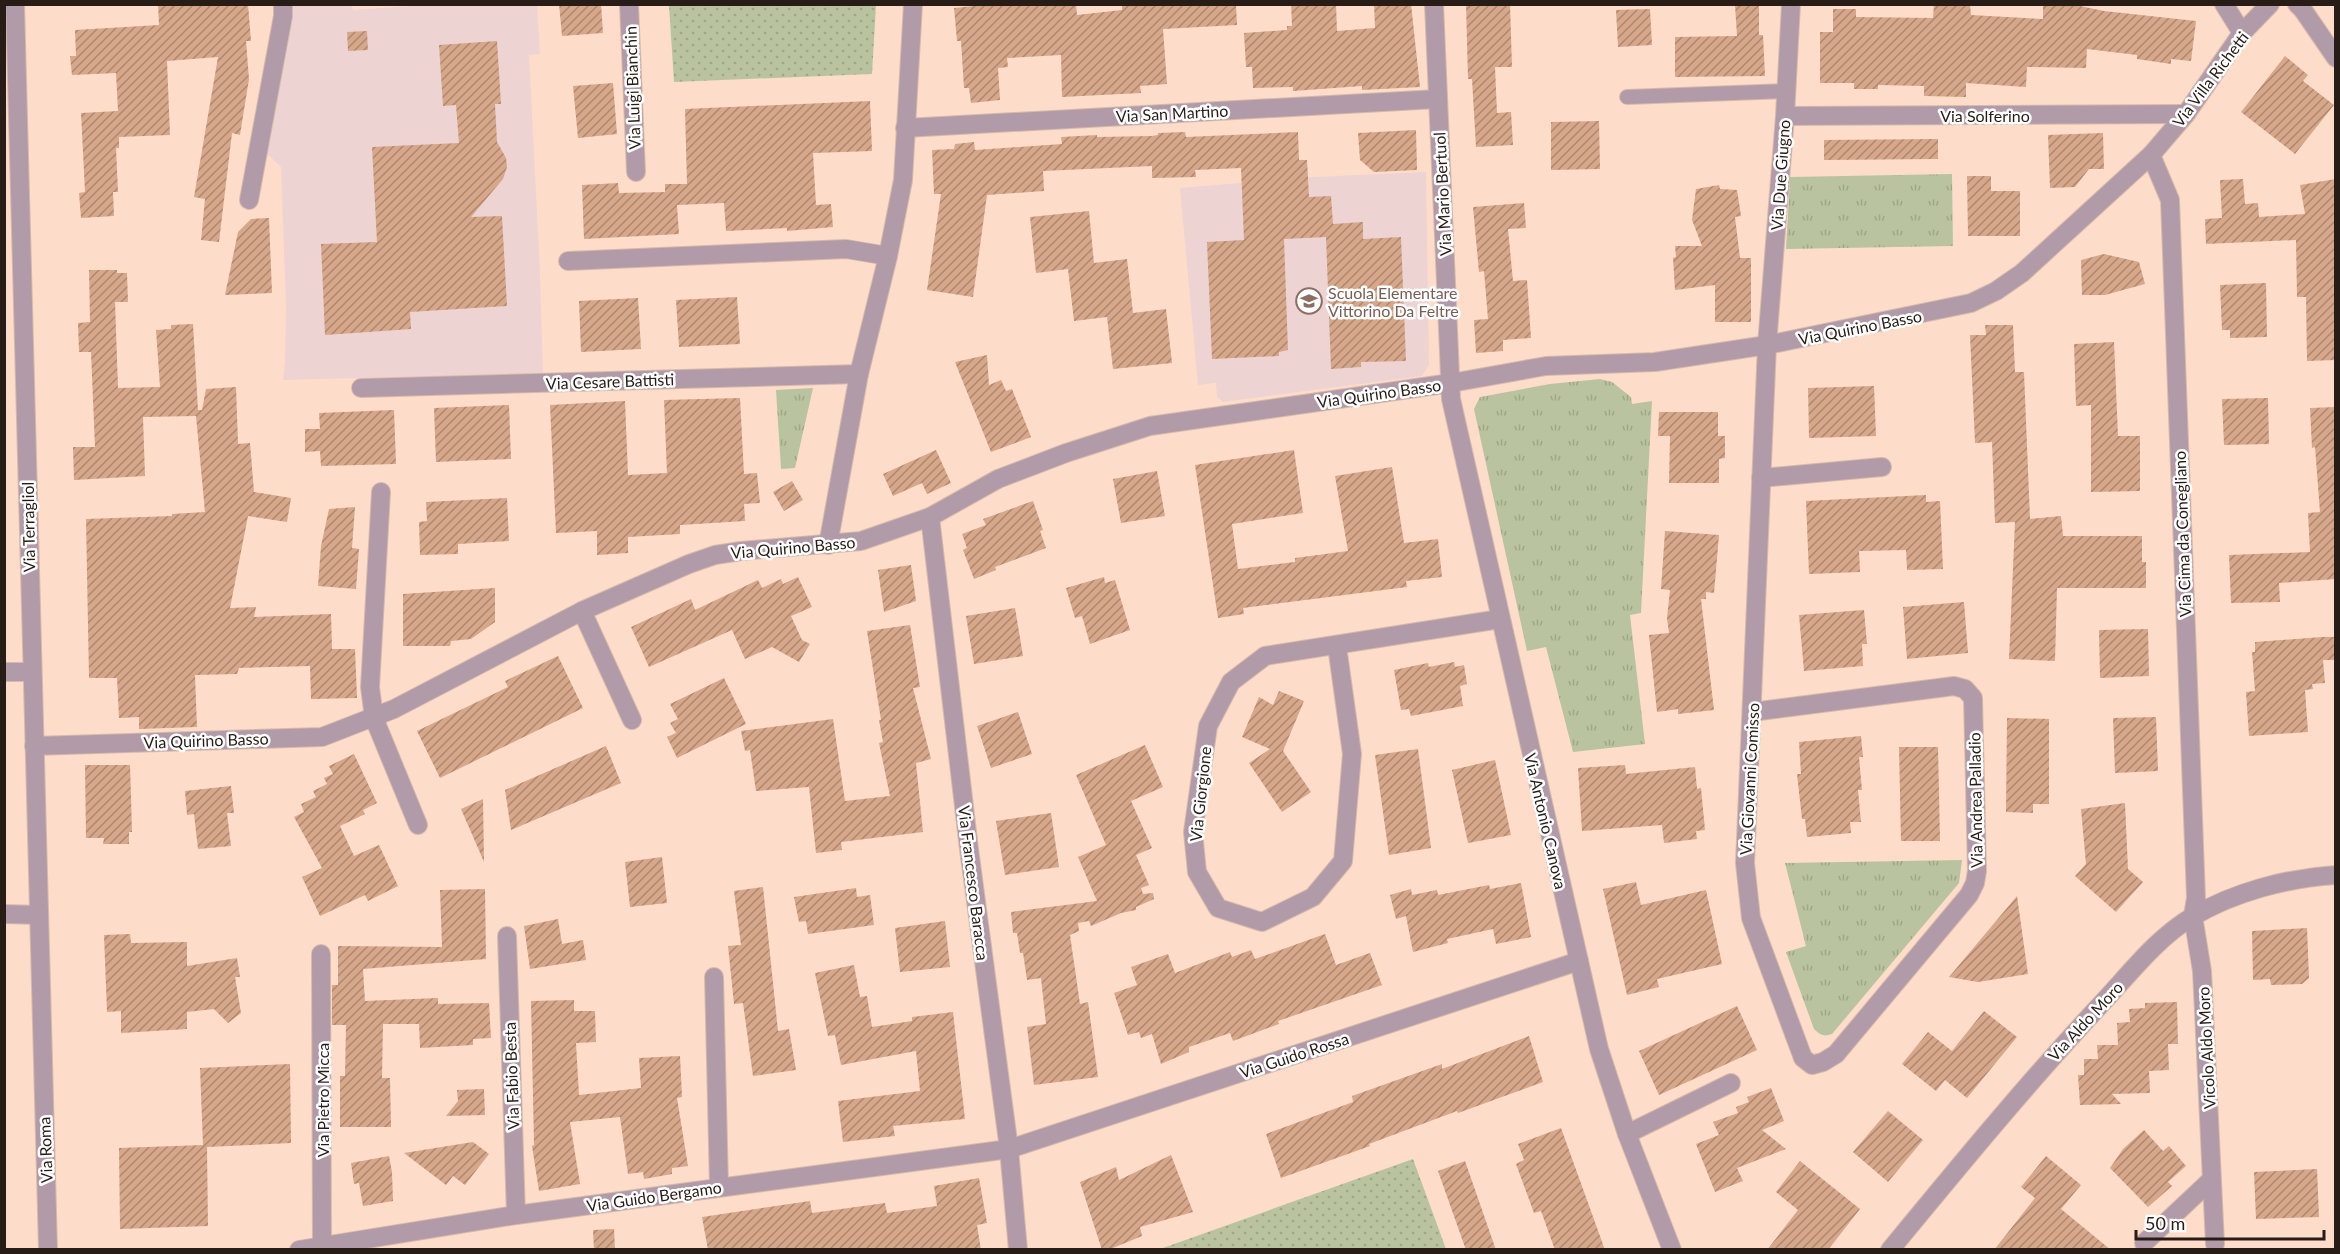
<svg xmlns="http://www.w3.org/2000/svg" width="2340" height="1254" viewBox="0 0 2340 1254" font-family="Lato,sans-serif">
<defs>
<pattern id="grass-tufts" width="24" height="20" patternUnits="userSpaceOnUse" patternTransform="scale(1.5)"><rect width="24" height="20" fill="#b9c39f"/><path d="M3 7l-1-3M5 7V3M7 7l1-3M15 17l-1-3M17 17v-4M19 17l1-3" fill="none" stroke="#9fa788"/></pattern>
<pattern id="park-dots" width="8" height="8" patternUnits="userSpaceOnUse" patternTransform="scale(1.5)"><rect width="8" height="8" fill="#b9c39f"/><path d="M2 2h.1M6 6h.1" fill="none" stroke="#9fa788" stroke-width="1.8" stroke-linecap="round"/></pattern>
<pattern id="building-hatch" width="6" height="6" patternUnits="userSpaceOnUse" patternTransform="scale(1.5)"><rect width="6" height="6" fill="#d7a78a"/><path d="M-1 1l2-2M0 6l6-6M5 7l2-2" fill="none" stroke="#ae8770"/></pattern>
</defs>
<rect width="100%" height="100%" fill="#fdddc9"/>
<g fill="#eed3d3">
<path d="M438,4L537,5L540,54L529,55L540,273L543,373L283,380L285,362L286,305L281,167L263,150L290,5H351L353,10Z"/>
<path d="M1426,172L1429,365L1422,376L1223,402L1217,397L1216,383L1198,385L1180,188L1313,177Z"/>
</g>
<g fill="url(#grass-tufts)">
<path d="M1952,174L1953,246L1786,249L1790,177Z"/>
<path d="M1600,379L1612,382L1631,397L1632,404L1652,401L1641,613L1630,615L1645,744L1573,752L1546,647L1527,651L1474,409L1480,397L1550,384Z"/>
<path d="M813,388L795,468L781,469L776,390Z"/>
<path d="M1962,860L1959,883L1832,1034C1824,1037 1820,1035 1814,1029L1786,952L1806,946L1785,863Z"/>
</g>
<g fill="url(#park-dots)">
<path d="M669,5H876L872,74L674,82Z"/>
<path d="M1413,1159L1446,1249H1160Z"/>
</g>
<g fill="url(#building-hatch)">
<path d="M158,4H248L251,41H246L249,79L240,135L232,133L219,242L201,240L205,199L194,197L218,57L167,61L170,135L119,137V148H116L118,192H113L114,216L81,218L79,193L85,192L81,113L118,111L116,73L72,75L70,56H76L75,30L159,25Z"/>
<path d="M559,4H601L603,33L562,36Z"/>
<path d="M993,4H1076L1077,15L1122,10V4H1236L1237,25L1163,29L1167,84L1140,86L1141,93L1062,97L1061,55L1007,58L1008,67L998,68L1000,100L971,103L969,88H964L961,41H957L954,8Z"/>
<path d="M1291,4H1336L1337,31L1375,28L1374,4H1411L1420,87L1362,90V86L1293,91V87L1253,88L1252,67H1246L1244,33L1287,30V26H1292Z"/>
<path d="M1466,4H1510L1512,67H1495L1497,113L1511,112L1513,145L1476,147L1472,79H1468Z"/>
<path d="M1749,4H1759V35H1763L1765,76L1675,77V37L1737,36L1735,5Z"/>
<path d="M1934,4L1970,5L1971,15L2043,19V5L2080,6L2104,11L2196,21L2191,61L2171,59V64L2137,59V55L2087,49L2086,68L2027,67L2026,87L1966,83V97L1924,96V86L1878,85V89H1854V83H1820V32H1833V9H1856V17L1933,18Z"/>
<path d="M1650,9L1652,45L1618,47L1616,10Z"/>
<path d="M367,31L368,50L348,51L347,32Z"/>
<path d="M497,41L501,104H495L497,142L506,158L507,167L503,179L471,217L502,216L507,306L410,312L411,329L325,335L321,244L377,242L372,147L459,143L456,105L443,106L439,45Z"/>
<path d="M2285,56L2308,75L2303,81L2334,105L2295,154L2241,112Z"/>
<path d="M613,83L617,134L578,138L573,86Z"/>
<path d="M870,101L872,151L813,153L816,205L831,204L833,227L787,231V228L726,231L724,203L677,205L679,234L584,239L582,185L618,183L619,193L665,192V184H687L685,109Z"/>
<path d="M1599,121L1600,169L1551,170V122Z"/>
<path d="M1416,130L1417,170L1374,172L1360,160L1358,133Z"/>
<path d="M1185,132L1186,137L1298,132L1299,160H1307L1309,197L1331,196L1333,224L1363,222V239L1401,237L1406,361L1361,362V367L1331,369L1326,237L1284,239L1288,350L1279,352V356L1212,359L1207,242L1244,240L1241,168L1195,170L1196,177L1152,178V166L1043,171L1044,191L987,195L973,297L927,290L941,194H934L932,150L954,149L955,144L974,142L975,150L1062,144L1061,137L1097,135V137L1152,136L1158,135V133Z"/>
<path d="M2103,133L2104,169H2089L2075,187L2050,188L2048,135Z"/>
<path d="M1938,139V159L1824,160V140Z"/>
<path d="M1967,176H1991V191H2020V236H1968Z"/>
<path d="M2243,179L2245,204L2258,203L2259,217L2305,214L2300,185L2336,179V360L2307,361L2306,297H2297L2296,240L2206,244L2205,219L2222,218L2220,180Z"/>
<path d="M1719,185L1720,189L1737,190L1741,216L1735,217L1740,258H1751V322H1715V285L1675,290L1673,258L1676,257L1675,246H1702L1692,220L1696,189Z"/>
<path d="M1524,203L1526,228L1508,229L1513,281L1527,280L1531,338L1503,340V351L1476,353L1474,320L1488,319L1484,271L1479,272L1473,207Z"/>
<path d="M1089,211L1094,263L1127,259L1133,313L1166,309L1172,363L1113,369L1107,317L1074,321L1068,269L1036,273L1030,217Z"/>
<path d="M269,218L272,293L225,295L238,232L251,219Z"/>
<path d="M2104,254L2139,262L2145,284L2105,295H2082L2081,260Z"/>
<path d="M89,270H117V273H127L128,302H115L118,388L160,387L156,330L171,329V325L193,324L198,410H202L206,389L236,387L238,444L250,443L254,492L291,498L287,522L248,516L230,608L256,607L254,617L331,614L332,649H355L357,698L311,699L310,666L239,668L237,674L195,675L197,727L139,729V717L119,718L117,678H89L86,519L172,516V514L205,512L196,416L143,417L145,476L74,480L73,447H95L91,352H79L78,323L90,322Z"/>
<path d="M2266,283L2267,337L2230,338V330H2222L2220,285Z"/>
<path d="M737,297L740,344L679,347L676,300Z"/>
<path d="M638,298L641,349L581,352L579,301Z"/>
<path d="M1985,325H2013L2015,372H2024L2030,519L2061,516L2063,536H2142V562H2146V588H2057L2055,661L2009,659L2015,522L1995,523L1992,442L1975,443L1970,335H1986Z"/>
<path d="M2114,342L2118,436H2140V491L2091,492V405L2076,406L2074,344Z"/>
<path d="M987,355L989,385L1001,380L1006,391L1012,389L1031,437L991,452L955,362Z"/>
<path d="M1874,386L1876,436L1809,438L1808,388Z"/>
<path d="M740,398L744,474L757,473L760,503L744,504L745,521L680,525V534L628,537V553L597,555V531L556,533L550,405L625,401L628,475L667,473L664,400Z"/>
<path d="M2268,398L2269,444L2224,445L2222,399Z"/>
<path d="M509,405L511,459L436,462L434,408Z"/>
<path d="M2336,407V579L2279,583L2280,602L2231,603L2229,555L2310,552L2308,513L2320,512L2315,447L2312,448L2310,408Z"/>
<path d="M394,410L396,464L321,466L320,451L305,452V429H320L319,413Z"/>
<path d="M1659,412H1718V436H1725V458L1719,459V483H1669L1670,436H1658Z"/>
<path d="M936,450L951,483L927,494L922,483L893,496L883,474Z"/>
<path d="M1294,450L1303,513L1232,524L1238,569L1295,562V558L1348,551L1335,476L1392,467L1404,543L1438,539L1442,577L1406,581L1407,587L1243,608L1244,614L1218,618L1195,465Z"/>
<path d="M1157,471L1165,516L1121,523L1113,479Z"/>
<path d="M792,481L803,500L784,511L773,492Z"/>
<path d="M1926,495V502L1940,501L1943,569L1907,570L1906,550L1859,551L1860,572L1809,574L1806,501Z"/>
<path d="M507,498L509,541L458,544V554L420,555L419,522L427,521L426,502Z"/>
<path d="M1033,501L1043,530L1040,531L1046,548L995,567L996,570L974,579L963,550L967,548L962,534L986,525L983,519Z"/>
<path d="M355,507L352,548L359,549L356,589L318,586L321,546L329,509Z"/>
<path d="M1665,531L1719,535L1714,593L1706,592V599H1701L1714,710L1678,714V709L1657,712L1649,635L1669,633L1667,618L1670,590L1661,589Z"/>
<path d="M911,565L916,601L884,612L878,570Z"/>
<path d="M798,577L812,607L791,616L802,640L810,644L799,662L772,647L745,659L732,630L649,667L631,627L691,599L695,610L758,580L762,588L781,579L783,584Z"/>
<path d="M1104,577L1105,583L1115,580L1130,630L1090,644L1082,616L1075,618L1066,588Z"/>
<path d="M495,588V622L471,639L451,641L450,646H403V594Z"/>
<path d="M1964,602L1968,653L1907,659L1903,607Z"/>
<path d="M1015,608L1023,656L974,664L966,616Z"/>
<path d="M1864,610L1867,644H1862L1863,666L1804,671L1799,615Z"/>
<path d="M910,625L920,687L913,688L931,759L916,763L923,832L841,842L842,850L816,853L809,787L756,791L750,750L745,751L741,731L833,719L845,801L890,796L879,743L883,742L879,720H881L867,631Z"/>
<path d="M2148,629L2149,676L2100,678L2099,630Z"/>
<path d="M2322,637H2336V660H2323L2325,683L2312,684L2313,689L2305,690L2308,732L2249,736L2246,692L2255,691L2252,652H2255V642Z"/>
<path d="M558,656L583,708L440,778L417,731L508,687L505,681Z"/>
<path d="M1454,662L1455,667L1464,665L1467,684L1460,686L1463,706L1411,716L1409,709L1401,710L1394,670L1428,663L1429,667Z"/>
<path d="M724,678L746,724L677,758L667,737L676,733L670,723L678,719L670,704Z"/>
<path d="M1279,691L1304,701L1283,751L1311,792L1282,812L1249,763L1270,749L1242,737L1259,697L1273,705Z"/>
<path d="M1018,712L1032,754L991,768L977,726Z"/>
<path d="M2156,717L2158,771L2115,773L2113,718Z"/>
<path d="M2007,718L2049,719V804H2033V813L2006,812Z"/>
<path d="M1861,736L1863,757H1859L1862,790H1858L1861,822H1850L1851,833L1807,837L1805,819H1802L1797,774H1801L1799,742Z"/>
<path d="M1145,745L1163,787L1131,801L1152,848L1136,855L1149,885L1141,888L1143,894L1153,893L1154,899L1136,907V910L1121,913L1091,926L1089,921L1078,923L1079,931L1070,935L1080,1004L1088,1002L1098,1077L1034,1085L1027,1027L1046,1024L1041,978L1027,980L1023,953H1020L1017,933H1013L1011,912L1097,901L1078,857L1106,845L1076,775Z"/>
<path d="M606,746L621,783L511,830L505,790Z"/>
<path d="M1899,747H1938L1940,841H1901Z"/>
<path d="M1418,749L1431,848L1389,855L1375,755Z"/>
<path d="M354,754L377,803L363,810L365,814L340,826L354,856L379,845L398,886L368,901L365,895L320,916L302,877L322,868L294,817L304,812L301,804L316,797L313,791L327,784L324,778L333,774L329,766Z"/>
<path d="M1495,760L1511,835L1468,843L1452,770Z"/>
<path d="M85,765H130L132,832H129V844H103L104,838H86Z"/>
<path d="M1625,765L1626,774L1695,767L1697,789L1701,788L1705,830L1696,831L1697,839L1664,843L1662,825L1582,831L1578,768Z"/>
<path d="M231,786L234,813H227L231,846L198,849L194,814L187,815L185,791Z"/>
<path d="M483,799L484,862L461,809Z"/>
<path d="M2125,803L2128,869L2143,882L2116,912L2075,876L2086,864L2081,809Z"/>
<path d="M1051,813L1059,867L1005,875L996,821Z"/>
<path d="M662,857L667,903L630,907L625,862Z"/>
<path d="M1636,882L1641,905L1706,890L1722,964L1657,979L1659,987L1627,995L1603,889Z"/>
<path d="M1521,883L1531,937L1496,944L1493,929L1447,939L1448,943L1413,952L1406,916L1396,919L1390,895L1411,889L1412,895L1437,890L1438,895L1489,885L1490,889Z"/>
<path d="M763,887L778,1031L789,1029L796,1070L753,1076L743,1003L734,1004L728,946L741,945L734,891Z"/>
<path d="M856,888L857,897L870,895L874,925L808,934L806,921L799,922L794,897Z"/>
<path d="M485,889L486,959L363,969L365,1001L438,998V1004L489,1003L491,1038L473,1039V1045L420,1048L419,1024H383L382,1078H390L391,1127H340V1076H345L346,1025H332V985H338V946L442,947L440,890Z"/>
<path d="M2017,896L2028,974L1978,982L1949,977Z"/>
<path d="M558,919L562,944L583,940L586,960L530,969L524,926Z"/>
<path d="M945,921L950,967L900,972L895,928Z"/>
<path d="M2307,928L2309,978L2302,984L2271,985L2270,979L2253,980L2252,931Z"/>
<path d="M130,934L131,943L187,942V966L237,958L240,977H235L241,1013L228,1023L214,1009L187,1012V1029L121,1033V1011L107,1012L104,935Z"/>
<path d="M1325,934L1336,965L1370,953L1382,985L1278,1021L1279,1024L1233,1041L1230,1033L1189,1047V1052L1161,1064L1152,1034L1141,1038L1139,1032L1128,1035L1114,993L1137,985L1131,967L1168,954L1175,973L1230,952L1232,957L1251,950L1255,959Z"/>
<path d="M854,965L860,997L867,996L872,1027L912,1021V1017L953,1012L965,1119L893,1126L895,1136L843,1142L838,1101L920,1091L916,1051L841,1065L835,1035L828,1036L815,973Z"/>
<path d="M574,1000V1011H595L596,1042L576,1043L579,1095L641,1088L639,1058L680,1056L682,1097L677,1098L688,1166L672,1168V1174L644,1179L643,1172L628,1174L620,1117L570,1122L580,1184L539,1191L532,1146L534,1145L531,1001Z"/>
<path d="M2177,1002L2178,1044H2168L2169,1070L2149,1071L2150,1093L2112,1094L2121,1104L2080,1105L2078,1075H2084V1059H2098L2097,1045H2118L2117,1023L2130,1022L2129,1009L2145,1008V1003Z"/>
<path d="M1737,1006L1757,1050L1659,1095L1639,1051Z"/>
<path d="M1984,1011L2017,1037L1967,1098L1945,1080L1936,1091L1902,1064L1928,1032L1952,1051Z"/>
<path d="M1529,1036L1543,1082L1458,1113L1457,1111L1369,1144L1370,1146L1281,1178L1266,1134L1353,1102L1352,1096L1442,1064V1069Z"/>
<path d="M290,1064L291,1143L207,1147L208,1226L120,1229L119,1148L203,1145L200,1068Z"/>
<path d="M1771,1088L1784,1121L1762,1130L1786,1149L1737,1168L1743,1181L1715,1192L1696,1144L1719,1135L1713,1122L1738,1113L1736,1107L1749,1102L1747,1097Z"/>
<path d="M484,1089L485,1115L446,1116L458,1101L457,1090Z"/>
<path d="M1888,1111L1923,1140L1888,1182L1853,1152Z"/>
<path d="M1561,1128L1605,1250H1555L1541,1211L1534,1213L1516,1164L1524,1160L1518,1144Z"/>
<path d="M2144,1130L2163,1151L2169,1146L2186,1166L2168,1182L2172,1186L2148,1207L2110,1168L2123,1149Z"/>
<path d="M473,1142L489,1154L465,1185L453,1176L446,1185L404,1153Z"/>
<path d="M1171,1155L1193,1212L1140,1227L1142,1236L1108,1250H1102L1080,1182L1116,1167L1119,1180Z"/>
<path d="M389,1156L392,1172L393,1201L363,1206L359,1183L354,1184L351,1163Z"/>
<path d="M2046,1156L2081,1185L2061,1209L2111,1250H1994L2035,1198L2021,1187Z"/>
<path d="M1465,1161L1496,1250H1466L1438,1171Z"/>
<path d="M1800,1161L1860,1209L1828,1250H1767L1798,1210L1776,1192Z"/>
<path d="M2317,1169L2319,1217L2256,1219L2254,1172Z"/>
<path d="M979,1178L987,1223L977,1225L981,1250H708L702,1217L810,1201L812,1213L885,1203L887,1213L937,1206L934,1186Z"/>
<path d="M614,1229L615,1250H594L593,1230Z"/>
</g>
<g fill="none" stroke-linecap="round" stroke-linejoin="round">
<g stroke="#d7baa9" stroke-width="16">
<path id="service" d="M1627,97L1786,91"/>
</g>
<g stroke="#d7baa9" stroke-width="20">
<path id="pedestrian" d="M1627,1134L1731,1083"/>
</g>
<g stroke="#d7baa9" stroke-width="20">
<g id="minor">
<path d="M629,4L636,172"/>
<path d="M1434,4L1451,399L1599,1049L1627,1134L1672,1250"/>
<path d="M2224,4L2242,33"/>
<path d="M2297,4L2303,10L2336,58"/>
<path d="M1785,116L2186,114"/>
<path d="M905,128L1438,99"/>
<path d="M2151,155L2170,200L2196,898L2193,916L2202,971L2215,1244"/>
<path d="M249,200L283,16V4"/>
<path d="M568,261L846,249L888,256"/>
<path d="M361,388L859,374"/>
<path d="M1761,478L1882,467"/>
<path d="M381,492L370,687L374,718L418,825"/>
<path d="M930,517L969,849L1009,1149L1018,1250"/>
<path d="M828,545L859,374L888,256L903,180L913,4"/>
<path d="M582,611L632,720"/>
<path d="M1337,646L1352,754L1343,861L1313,897L1262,922L1218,908L1197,872L1193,832L1208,726L1231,682L1265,656L1500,619"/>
<path d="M4,672H32"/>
<path d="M1752,712L1954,686L1965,689L1973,698L1977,871L1975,883L1969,895L1836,1054L1823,1062L1812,1065L1803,1058L1751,918L1745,863L1767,345L1785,116L1791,4"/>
<path d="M34,746L322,737L394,709L582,611L689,564L715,555L741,551L861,541L930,517L998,479L1066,453L1150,426L1451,383L1546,366L1655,362L1767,345L1971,303L1996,291L2022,273L2151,155L2186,114L2242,33L2270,4"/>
<path d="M4,914L39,915"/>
<path d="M507,936L516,1215"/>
<path d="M321,954L322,1247"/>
<path d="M714,977L719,1186"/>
<path d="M2144,1243L2211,1180"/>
<path d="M299,1250L516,1215L1009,1149L1579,961"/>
</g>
</g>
<g stroke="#d7baa9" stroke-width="20">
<g id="tertiary">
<path d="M15,4L48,1250"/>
<path d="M1890,1250C1960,1165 2029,1081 2104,1001C2131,972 2158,937 2192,917C2234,892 2287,878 2336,875"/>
</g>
</g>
<use href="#service" stroke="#b19ba9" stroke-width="14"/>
<use href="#pedestrian" stroke="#b19ba9" stroke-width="18"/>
<use href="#minor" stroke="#b19ba9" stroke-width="18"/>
<use href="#tertiary" stroke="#b19ba9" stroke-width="18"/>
</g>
<defs>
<g id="school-ring" transform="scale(1.35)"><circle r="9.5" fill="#fff" stroke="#8d6e63" stroke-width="1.5"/><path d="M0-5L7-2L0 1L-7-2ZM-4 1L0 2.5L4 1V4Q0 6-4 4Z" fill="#8d6e63"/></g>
</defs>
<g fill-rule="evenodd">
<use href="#school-ring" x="1309" y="301"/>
</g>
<g text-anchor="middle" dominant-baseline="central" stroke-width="5" stroke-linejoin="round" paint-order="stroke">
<g font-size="16" fill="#281d16" stroke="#fff">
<text transform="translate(2210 79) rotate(-53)">Via Villa Richetti</text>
<text transform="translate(632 88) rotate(-92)">Via Luigi Bianchin</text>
<text transform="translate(1172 113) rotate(-3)">Via San Martino</text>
<text x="1985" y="115">Via Solferino</text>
<text transform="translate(1780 175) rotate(-86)">Via Due Giugno</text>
<text transform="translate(1442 194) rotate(-93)">Via Mario Bertuol</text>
<text transform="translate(1860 327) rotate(-11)">Via Quirino Basso</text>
<text transform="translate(610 381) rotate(-2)">Via Cesare Battisti</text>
<text transform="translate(1379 393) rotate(-8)">Via Quirino Basso</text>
<text transform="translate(28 527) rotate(-91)">Via Terragliol</text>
<text transform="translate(2182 534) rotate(-92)">Via Cima da Conegliano</text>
<text transform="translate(793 547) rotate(-5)">Via Quirino Basso</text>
<text transform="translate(206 740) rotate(-2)">Via Quirino Basso</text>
<text transform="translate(1749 779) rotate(-87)">Via Giovanni Comisso</text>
<text transform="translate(1200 794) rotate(-84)">Via Giorgione</text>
<text transform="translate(1975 800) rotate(-91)">Via Andrea Palladio</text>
<text transform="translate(1546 821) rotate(77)">Via Antonio Canova</text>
<text transform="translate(974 883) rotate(83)">Via Francesco Baracca</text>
<text transform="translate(2085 1021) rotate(-47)">Via Aldo Moro</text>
<text transform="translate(2206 1048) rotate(-93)">Vicolo Aldo Moro</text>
<text transform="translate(1294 1055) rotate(-18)">Via Guido Rossa</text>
<text transform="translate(511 1076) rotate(-92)">Via Fabio Besta</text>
<text transform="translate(322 1100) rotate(-90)">Via Pietro Micca</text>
<text transform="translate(45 1150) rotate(-92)">Via Roma</text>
<text transform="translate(654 1196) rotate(-8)">Via Guido Bergamo</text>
</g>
<g font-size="16" fill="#785e54" stroke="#fff" text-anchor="start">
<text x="1328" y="292">Scuola Elementare<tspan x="1328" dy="18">Vittorino Da Feltre</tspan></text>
</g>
</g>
<rect width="2340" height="1254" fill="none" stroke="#281d16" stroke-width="12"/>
<path d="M2136 1230v9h188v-9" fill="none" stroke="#281d16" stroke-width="3"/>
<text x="2145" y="1230" font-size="18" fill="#281d16" stroke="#ffffff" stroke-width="4.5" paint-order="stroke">50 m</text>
</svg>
